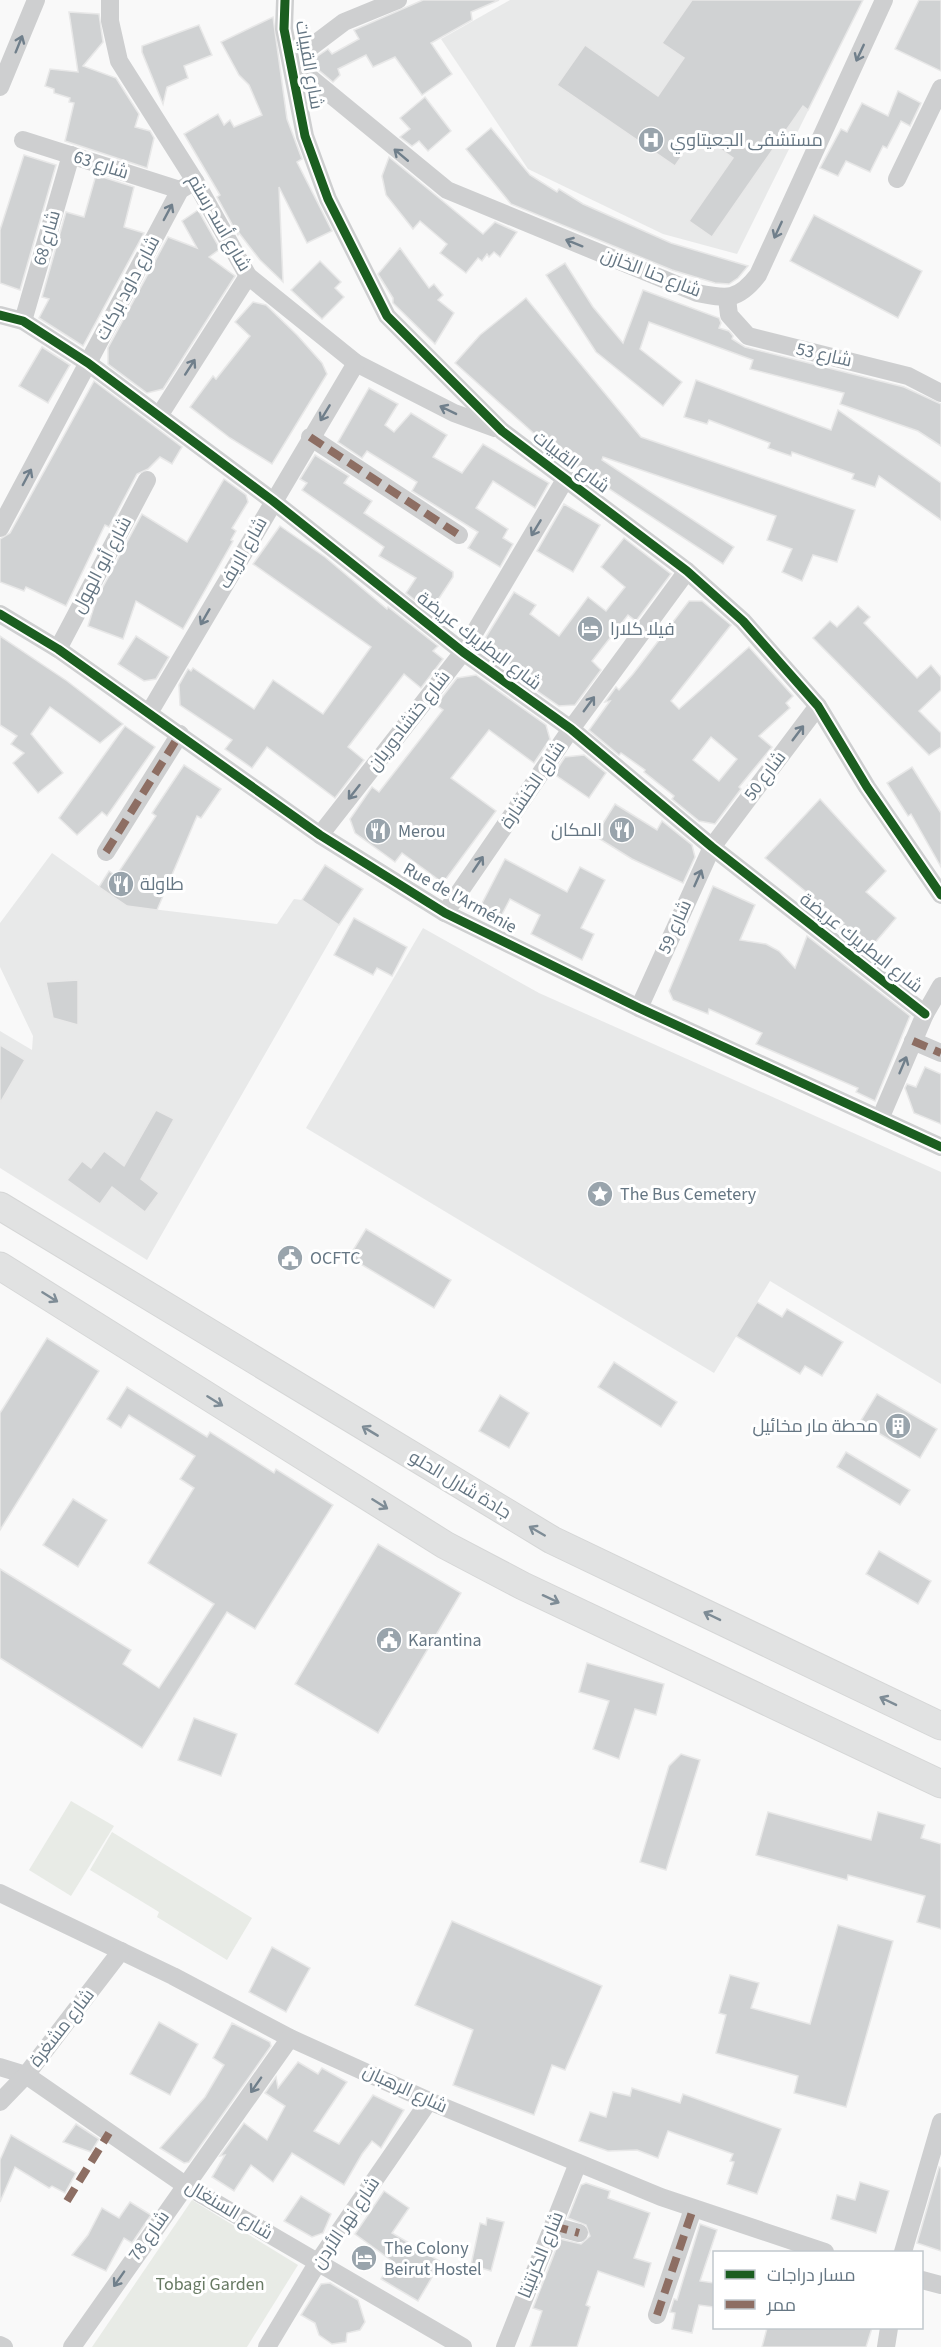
<svg xmlns="http://www.w3.org/2000/svg" width="941" height="2347" viewBox="0 0 941 2347" font-family="'Source Sans 3',Cairo,sans-serif">
<rect width="100%" height="100%" fill="#f9f9f9"/>
<g fill="#e8e9e9">
<path d="M510,0H863L737,254L663,234L528,169L441,39Z"/>
<path d="M52,853L127,906L277,924L294,899L302,900L339,925L147,1260L0,1168V1031L32,1050L33,1036L0,967V923Z"/>
<path d="M423,928L539,993L941,1172V1384L770,1281L714,1373L306,1128Z"/>
</g>
<g fill="#e8ebe6">
<path d="M71,1801L114,1826L71,1896L29,1870Z"/>
<path d="M112,1832L252,1918L227,1960L157,1917L159,1912L90,1870Z"/>
<path d="M192,2200L298,2265L247,2347H92Z"/>
</g>
<g fill="#d0d2d3" stroke="#e8e8e8" stroke-width="1.5" fill-rule="evenodd">
<path d="M423,0H499L471,12L472,20L431,43L452,74L422,95L395,57L373,67L366,55L338,69L340,75L333,82L309,62L328,49L332,54L359,39L354,30Z"/>
<path d="M692,0H863L808,110L803,106L712,237L689,221L733,158L707,140L700,150L690,144L675,166L557,85L585,45L658,96L684,58L662,43Z"/>
<path d="M919,0H941V71L895,49Z"/>
<path d="M69,12L99,14L103,42L83,66L116,78L139,114L135,127L150,131L154,138L147,168L65,141L74,103L69,102L70,98L54,93V89L45,86L50,69L78,72Z"/>
<path d="M273,17L287,119L302,159L297,162L332,231L307,243L279,187L283,282L260,260L239,233L238,235L217,197L220,195L184,134L218,114L224,125L230,120L234,127L262,115L249,85L239,75L221,42Z"/>
<path d="M199,25L212,55L184,66L188,78L167,87L163,104L142,52V46Z"/>
<path d="M898,91L921,103L910,126L901,121L887,148L883,146L870,172L846,161L838,176L820,168L841,129L847,132L862,103L888,116Z"/>
<path d="M425,97L451,131L428,151L419,141L412,146L400,137L410,129L400,118Z"/>
<path d="M491,128L530,175L557,192L559,189L583,204L671,243L748,266L738,278L729,284L715,283L672,270L511,204L466,149Z"/>
<path d="M24,155L56,165L20,290L0,283V230Z"/>
<path d="M389,157L483,234L495,222L517,232L500,257L494,252L489,257L487,254L482,261L478,258L466,273L440,253L447,244L420,221L413,229L386,195L382,176Z"/>
<path d="M96,175L134,187L124,227L144,233L83,346L39,318L49,299L42,297L66,212L84,217Z"/>
<path d="M198,210L220,249L209,257L235,276L163,389L147,393L108,364V348L168,237L197,248L182,221Z"/>
<path d="M814,215L922,271L898,318L790,261Z"/>
<path d="M400,248L429,288L434,284L443,295L438,300L454,313L435,344L393,303V298L378,274Z"/>
<path d="M320,261L341,282L335,288L344,297L322,319L291,290Z"/>
<path d="M565,263L593,307L623,343L643,290L719,318L721,323L719,328L729,331L733,336L732,339L745,347L904,387L941,404V446L918,431L840,404L844,393L750,369L753,360L649,322L640,349L682,382L663,406L596,352L546,275Z"/>
<path d="M526,298L641,437L855,510L837,562L813,555L802,581L782,572L792,549L767,540L776,516L603,457L602,460L734,547L723,564L576,467L552,443L549,447L455,363L480,335Z"/>
<path d="M253,302L266,305L297,335L322,363L327,374L272,464L230,438L190,407L213,376L216,379L250,336L235,322Z"/>
<path d="M42,347L70,365L48,403L19,386Z"/>
<path d="M696,380L831,430L838,410L941,483V520L879,476L875,487L852,479L854,474L792,452L791,456L768,448L770,443L709,420L707,424L684,417Z"/>
<path d="M94,381L182,447L172,464L160,457L148,469L137,474L109,527L105,525L66,606L26,587L24,591L0,582V539L10,533Z"/>
<path d="M369,388L398,404L385,425L394,432L411,413L447,435L433,457L462,473L483,444L549,483L535,508L493,481L476,508L508,529L503,538L513,544L500,567L468,548L478,532L412,491L417,482L367,451L362,458L338,442Z"/>
<path d="M315,455L349,476L344,483L372,501L364,513L453,572V577L430,612L406,593L416,578L379,556L384,547L302,490L307,483L300,479Z"/>
<path d="M224,479L246,495L248,502L232,528L236,531L231,540L233,541L183,629L136,601L123,639L88,626L96,600L142,514L187,542Z"/>
<path d="M564,504L600,525L573,572L537,551Z"/>
<path d="M280,526L325,557L387,609L388,607L438,646L433,651L443,659L421,688L404,674L348,747L364,760L335,798L267,747L252,768L225,749L232,740L180,705L179,685L188,669L191,671L193,668L254,709L273,680L323,714L371,647L253,564Z"/>
<path d="M624,538L671,574L636,621L628,615L592,661L601,670L575,705L559,706L508,671L518,669L488,652L486,637L514,592L536,605L530,614L559,636L588,597L606,611L625,587L601,567Z"/>
<path d="M689,601H702L731,625L671,701L679,709L749,647L793,696L786,703L790,708L759,736L772,747L739,787L741,789L715,824L699,821L672,799L674,796L644,772L645,770L621,753L619,755L589,730L610,701L605,702L616,687L619,690L633,674ZM711,737L737,759L719,781L693,760Z"/>
<path d="M858,606L870,617L864,623L917,678L931,665L941,677V690L919,711L941,733V747L929,755L813,638L830,621L837,627Z"/>
<path d="M0,636L67,681L123,724L100,743L50,707L31,734L63,773L38,793L13,763L24,753L11,744L17,736L0,725Z"/>
<path d="M136,636L169,657L156,679L144,681L118,664Z"/>
<path d="M476,675L546,725L550,739L534,763L489,730L451,778L496,811L443,883L402,853L395,862L355,833L350,819L372,787L379,792L443,710L436,705L457,678Z"/>
<path d="M125,726L155,747L107,816L102,812L77,835L59,818Z"/>
<path d="M584,755L606,773L589,798L554,774L565,757Z"/>
<path d="M184,765L221,789L201,818L197,816L157,910L127,906L99,887L109,871L116,876L156,816L152,813Z"/>
<path d="M912,767L941,813V867L911,814L908,816L887,783Z"/>
<path d="M820,799L886,871L866,892L896,918L866,953L837,931L844,923L765,858Z"/>
<path d="M615,804L657,830L662,821L692,845L695,857L683,883L632,859L595,836Z"/>
<path d="M505,859L567,892L580,867L605,880L581,928L594,934L582,960L531,934L540,915L510,899L498,922L478,911Z"/>
<path d="M325,865L363,889L339,925L302,900Z"/>
<path d="M713,886L755,905L740,940L766,944L779,951L795,968L807,936L910,1016L875,1101L856,1092L858,1088L756,1044L762,1033L709,1009L708,1014L673,1000L669,991Z"/>
<path d="M354,918L407,947L392,976L377,968L373,975L334,955Z"/>
<path d="M78,980V1025L53,1018L46,982Z"/>
<path d="M0,1045L25,1060L0,1103Z"/>
<path d="M925,1067L941,1074V1124L914,1113L905,1088L907,1084L916,1087Z"/>
<path d="M156,1110L174,1119L141,1179L159,1193L145,1212L112,1187L100,1204L67,1180L82,1161L91,1168L104,1151L124,1166Z"/>
<path d="M366,1229L451,1280L434,1308L349,1257Z"/>
<path d="M757,1302L782,1317L787,1309L843,1342L822,1376L805,1366L800,1374L736,1336Z"/>
<path d="M47,1338L99,1371L0,1530V1413Z"/>
<path d="M614,1362L677,1402L661,1427L598,1387Z"/>
<path d="M127,1387L207,1437L210,1432L274,1473L276,1469L333,1505L255,1629L227,1612L142,1748L0,1658V1569L131,1650L123,1664L159,1688L214,1604L148,1563L194,1488L180,1479L195,1456L129,1415L121,1428L107,1419Z"/>
<path d="M877,1394L937,1429L920,1458L860,1422Z"/>
<path d="M500,1395L529,1413L509,1448L479,1431Z"/>
<path d="M846,1452L910,1490L900,1505L837,1467Z"/>
<path d="M73,1499L107,1520L78,1567L43,1545Z"/>
<path d="M378,1544L461,1593L378,1733L295,1684Z"/>
<path d="M879,1551L931,1581L918,1604L866,1574Z"/>
<path d="M587,1663L664,1684L656,1715L635,1709L619,1759L593,1749L609,1701L579,1692Z"/>
<path d="M194,1718L237,1734L221,1776L178,1760Z"/>
<path d="M681,1754L700,1760L666,1870L640,1862L669,1766Z"/>
<path d="M768,1812L871,1840L878,1812L925,1825L921,1838L941,1844V1929L917,1922L925,1896L848,1875L847,1880L756,1855Z"/>
<path d="M452,1921L602,1986L565,2070L552,2065L534,2115L453,2085L473,2030L415,2005Z"/>
<path d="M838,1925L893,1941L846,2107L794,2093L798,2076L716,2053L726,2015L719,2013L730,1975L759,1983L751,2008L810,2024Z"/>
<path d="M272,1947L310,1968L286,2012L249,1992Z"/>
<path d="M159,2022L198,2044L170,2095L130,2074Z"/>
<path d="M232,2023L270,2042L271,2046L189,2162L184,2163L160,2148L205,2097L224,2065L213,2058Z"/>
<path d="M298,2062L318,2074L322,2068L347,2082L314,2131L339,2144L373,2095L404,2110L381,2148L372,2141L362,2154L344,2185L292,2153L273,2182L251,2165L234,2191L212,2177L225,2155L220,2156L244,2123L267,2140L285,2106L265,2093L276,2077L278,2088Z"/>
<path d="M632,2088L680,2103L683,2094L781,2129L757,2194L727,2184L734,2162L730,2161L733,2154L668,2131L658,2158L637,2150L608,2151L579,2141L590,2112L606,2117L613,2092L630,2096Z"/>
<path d="M76,2124L99,2139L91,2152L63,2142Z"/>
<path d="M11,2135L76,2173L65,2193L52,2186L49,2188L15,2167L0,2202V2160Z"/>
<path d="M939,2167L941,2168V2251L917,2243Z"/>
<path d="M860,2182L889,2191L876,2233L831,2219L837,2195L855,2200Z"/>
<path d="M586,2183L610,2191L608,2198L650,2213L634,2258L651,2263L644,2287L598,2271L586,2305L590,2307L577,2347H530L542,2311L533,2308L560,2239L581,2244L590,2236L586,2225L568,2218L581,2185Z"/>
<path d="M384,2191L409,2208L392,2233L441,2262L418,2301L381,2279L392,2261L355,2234Z"/>
<path d="M301,2196L331,2214L323,2233L312,2237L284,2221Z"/>
<path d="M130,2202L151,2215L132,2243L124,2238L106,2271L72,2255L88,2235L102,2208L119,2218Z"/>
<path d="M487,2218L504,2222L491,2271L471,2265L480,2223L486,2225Z"/>
<path d="M700,2224L717,2230L700,2281L714,2283V2307L699,2305L692,2333L672,2329L675,2313L670,2312L674,2299L677,2300Z"/>
<path d="M330,2283L358,2300L365,2322L360,2330L347,2333L346,2342L332,2344L319,2335L315,2323L301,2315L321,2284Z"/>
<path d="M767,2328H872L866,2347H762Z"/>
</g>
<g fill="none" stroke-linecap="round" stroke-linejoin="round">
<g stroke="#d5d6d6" stroke-width="29">
<g id="highway">
<path d="M0,1206L552,1540L941,1726"/>
<path d="M0,1266L445,1545L523,1586L941,1784"/>
</g>
</g>
<g stroke="#cecfd0" stroke-width="18">
<path d="M110,0V21L119,61L195,181L248,276L356,363L454,413L495,428"/>
<path d="M285,0L284,29L305,136L328,199L387,316L502,431L687,571L743,621L818,706L867,787L941,895"/>
<path d="M398,0L344,22L291,62L447,190L697,293C727,299 738,301 758,275L884,0"/>
<path d="M0,87L36,0"/>
<path d="M23,140L180,190"/>
<path d="M897,179L941,88"/>
<path d="M727,298L729,315L748,336L908,376L941,393"/>
<path d="M0,315L23,321L88,363L273,501L463,652L571,729L712,847L925,1014"/>
<path d="M23,321L71,155"/>
<path d="M159,416L248,276"/>
<path d="M310,437L459,535"/>
<path d="M0,528L180,190L195,181"/>
<path d="M0,614L58,649L320,835L445,913L639,1008L941,1147"/>
<path d="M58,649L147,480"/>
<path d="M149,713L356,363"/>
<path d="M320,835L463,652L566,478"/>
<path d="M106,852L180,734"/>
<path d="M445,913L571,729L687,571"/>
<path d="M639,1008L712,847L818,706"/>
<path d="M913,1041L941,1053"/>
<path d="M880,1119L925,1014L941,986"/>
<path d="M0,1893L173,1976L290,2038L429,2101L661,2197L825,2252"/>
<path d="M0,2067L26,2075L185,2185L463,2347"/>
<path d="M0,2102L26,2075L121,1951"/>
<path d="M553,2226L579,2233"/>
<path d="M903,2252L941,2122"/>
<path d="M922,2280L941,2285"/>
<path d="M657,2315L693,2209"/>
<path d="M0,2345L4,2347"/>
<path d="M72,2347L290,2038"/>
<path d="M267,2347L318,2262L429,2101"/>
<path d="M505,2347L578,2163"/>
<path d="M886,2347L889,2328"/>
</g>
<use href="#highway" stroke="#e1e2e2" stroke-width="27"/>
<g stroke="#8d6e63" stroke-width="8" stroke-dasharray="15 8" stroke-linecap="butt">
<path d="M310,437L459,535"/>
<path d="M106,852L180,734"/>
<path d="M913,1041L941,1053"/>
<path d="M67,2201L109,2133"/>
<path d="M553,2226L579,2233"/>
<path d="M657,2315L693,2209"/>
</g>
<g stroke="#fff" stroke-width="13">
<g id="cycleway">
<path d="M285,0L284,29L305,136L328,199L387,316L502,431L687,571L743,621L818,706L867,787L941,895"/>
<path d="M0,315L23,321L88,363L273,501L463,652L571,729L712,847L925,1014"/>
<path d="M0,614L58,649L320,835L445,913L639,1008L941,1147"/>
</g>
</g>
<use href="#cycleway" stroke="#1b5e20" stroke-width="9"/>
</g>
<defs><path id="oneway-shaft" d="M-6 0H5M1.5-3L5.5 0L1.5 3" fill="none" stroke-width="1.6" stroke-linecap="round" stroke-linejoin="round" transform="scale(1.5)"/></defs>
<g stroke="#707f8b">
<use href="#oneway-shaft" transform="translate(19 44) rotate(-68)"/>
<use href="#oneway-shaft" transform="translate(860 53) rotate(115)"/>
<use href="#oneway-shaft" transform="translate(401 155) rotate(-140)"/>
<use href="#oneway-shaft" transform="translate(168 212) rotate(-62)"/>
<use href="#oneway-shaft" transform="translate(778 230) rotate(115)"/>
<use href="#oneway-shaft" transform="translate(574 243) rotate(-158)"/>
<use href="#oneway-shaft" transform="translate(190 367) rotate(-57)"/>
<use href="#oneway-shaft" transform="translate(448 410) rotate(-154)"/>
<use href="#oneway-shaft" transform="translate(325 413) rotate(121)"/>
<use href="#oneway-shaft" transform="translate(27 477) rotate(-62)"/>
<use href="#oneway-shaft" transform="translate(536 528) rotate(121)"/>
<use href="#oneway-shaft" transform="translate(205 617) rotate(120)"/>
<use href="#oneway-shaft" transform="translate(589 704) rotate(-54)"/>
<use href="#oneway-shaft" transform="translate(798 733) rotate(-53)"/>
<use href="#oneway-shaft" transform="translate(354 792) rotate(128)"/>
<use href="#oneway-shaft" transform="translate(478 864) rotate(-56)"/>
<use href="#oneway-shaft" transform="translate(698 878) rotate(-66)"/>
<use href="#oneway-shaft" transform="translate(903 1065) rotate(-67)"/>
<use href="#oneway-shaft" transform="translate(256 2085) rotate(125)"/>
<use href="#oneway-shaft" transform="translate(119 2279) rotate(125)"/>
</g>
<g stroke="#7e8c96">
<use href="#oneway-shaft" transform="translate(50 1297) rotate(32)"/>
<use href="#oneway-shaft" transform="translate(215 1401) rotate(32)"/>
<use href="#oneway-shaft" transform="translate(370 1431) rotate(-149)"/>
<use href="#oneway-shaft" transform="translate(380 1504) rotate(32)"/>
<use href="#oneway-shaft" transform="translate(537 1531) rotate(-150)"/>
<use href="#oneway-shaft" transform="translate(551 1599) rotate(25)"/>
<use href="#oneway-shaft" transform="translate(712 1616) rotate(-154)"/>
<use href="#oneway-shaft" transform="translate(888 1701) rotate(-154)"/>
</g>
<defs>
<g id="hospital-disc" transform="scale(1.35)"><circle r="9.5" fill="#99a4ac" stroke="#fff"/><path d="M-5-5h3v3.5h4V-5h3V5h-3V1.5h-4V5h-3Z" fill="#fff"/></g>
<g id="hotel-disc" transform="scale(1.35)"><circle r="9.5" fill="#99a4ac" stroke="#fff"/><path d="M-6-4.5h1.5V1H6V5H4.5V3h-9V5H-6ZM-4 0a1.8 1.8 0 1 1 3.6 0ZM.5 0V-2.5h3Q6-2.5 6 0Z" fill="#fff"/></g>
<g id="restaurant-disc" transform="scale(1.35)"><circle r="9.5" fill="#99a4ac" stroke="#fff"/><path d="M-5-6h1v4h1v-4h1v4h1v-4h1v5L-1.5 .5V6h-2V.5L-5-1ZM5-6V6H3V1.5H1.5Q1.5-4 5-6Z" fill="#fff"/></g>
<g id="sight-disc" transform="scale(1.35)"><circle r="9.5" fill="#99a4ac" stroke="#fff"/><path d="M0-6L1.8-2.2L6-1.7L2.9 1.2L3.7 5.4L0 3.3L-3.7 5.4L-2.9 1.2L-6-1.7L-1.8-2.2Z" fill="#fff"/></g>
<g id="civic-disc" transform="scale(1.35)"><circle r="9.5" fill="#99a4ac" stroke="#fff"/><path d="M-.6-6.5H3V-4.5H.6V-3L4-1V1h2V6H-6V1h2V-1L-.6-3ZM-1.2 2.5V6h2.4V2.5Z" fill="#fff"/></g>
<g id="building-disc" transform="scale(1.35)"><circle r="9.5" fill="#99a4ac" stroke="#fff"/><path d="M-4-6H4V6H1V3H-1V6H-4ZM-2.5-4.3h1.7v1.8h-1.7ZM.8-4.3h1.7v1.8H.8ZM-2.5-1h1.7V.8h-1.7ZM.8-1h1.7V.8H.8Z" fill="#fff"/></g>
</defs>
<g fill-rule="evenodd">
<use href="#hospital-disc" x="651" y="140"/>
<use href="#hotel-disc" x="590" y="629"/>
<use href="#restaurant-disc" x="622" y="830"/>
<use href="#restaurant-disc" x="378" y="831"/>
<use href="#restaurant-disc" x="121" y="884"/>
<use href="#sight-disc" x="600" y="1194"/>
<use href="#civic-disc" x="290" y="1258"/>
<use href="#building-disc" x="898" y="1426"/>
<use href="#civic-disc" x="389" y="1640"/>
<use href="#hotel-disc" x="364" y="2258"/>
</g>
<g text-anchor="middle" dominant-baseline="central" stroke-width="6" stroke-linejoin="round" paint-order="stroke">
<g font-size="18" fill="#657683" stroke="#fff">
<text transform="translate(309 65) rotate(80)">شارع القبيات</text>
<text transform="translate(101 165) rotate(18)">شارع 63</text>
<text transform="translate(219 223) rotate(60)">شارع أسد رستم</text>
<text transform="translate(47 238) rotate(-74)">شارع 68</text>
<text transform="translate(651 273) rotate(21)">شارع حنا الخازن</text>
<text transform="translate(128 288) rotate(-62)">شارع داود بركات</text>
<text transform="translate(824 355) rotate(13)">شارع 53</text>
<text transform="translate(571 462) rotate(37)">شارع القبيات</text>
<text transform="translate(243 553) rotate(-60)">شارع الريف</text>
<text transform="translate(102 565) rotate(-62)">شارع أبو الهول</text>
<text transform="translate(479 641) rotate(37)">شارع البطريرك عريضة</text>
<text transform="translate(409 721) rotate(-52)">شارع ختشادوريان</text>
<text transform="translate(765 776) rotate(-53)">شارع 50</text>
<text transform="translate(533 785) rotate(-56)">شارع الخنشارة</text>
<text transform="translate(460 898) rotate(29)">Rue de l'Arménie</text>
<text transform="translate(675 927) rotate(-66)">شارع 59</text>
<text transform="translate(861 943) rotate(38)">شارع البطريرك عريضة</text>
<text transform="translate(460 1485) rotate(31)">جادة شارل الحلو</text>
<text transform="translate(62 2028) rotate(-52)">شارع مشغرة</text>
<text transform="translate(405 2089) rotate(25)">شارع الرهبان</text>
<text transform="translate(229 2210) rotate(31)">شارع السنغال</text>
<text transform="translate(346 2223) rotate(-56)">شارع نهر الأردن</text>
<text transform="translate(149 2236) rotate(-55)">شارع 78</text>
<text transform="translate(541 2255) rotate(-68)">شارع الكرنتيتا</text>
</g>
<g font-size="18" fill="#657683" stroke="#fff" text-anchor="start">
<text x="670" y="140">مستشفى الجعيتاوي</text>
<text x="610" y="629">فيلا كلارا</text>
<text x="602" y="830" text-anchor="end">المكان</text>
<text x="398" y="831">Merou</text>
<text x="140" y="884">طاولة</text>
<text x="620" y="1194">The Bus Cemetery</text>
<text x="310" y="1258">OCFTC</text>
<text x="878" y="1426" text-anchor="end">محطة مار مخائيل</text>
<text x="408" y="1640">Karantina</text>
<text x="384" y="2248">The Colony<tspan x="384" dy="21">Beirut Hostel</tspan></text>
</g>
<g font-size="18" fill="#687a64" stroke="#fff">
<text x="210" y="2284">Tobagi Garden</text>
</g>
</g>
<rect x="713" y="2251" width="210" height="78" fill="#ffffff" stroke="#c1c8cd" stroke-width="1.5"/>
<rect x="725" y="2270" width="30" height="9" fill="#1b5e20" stroke="#c1c8cd" stroke-width="1.5"/>
<text x="767" y="2281" font-size="18" fill="#657683">مسار دراجات</text>
<rect x="725" y="2300" width="30" height="9" fill="#8d6e63" stroke="#c1c8cd" stroke-width="1.5"/>
<text x="767" y="2311" font-size="18" fill="#657683">ممر</text>
</svg>
